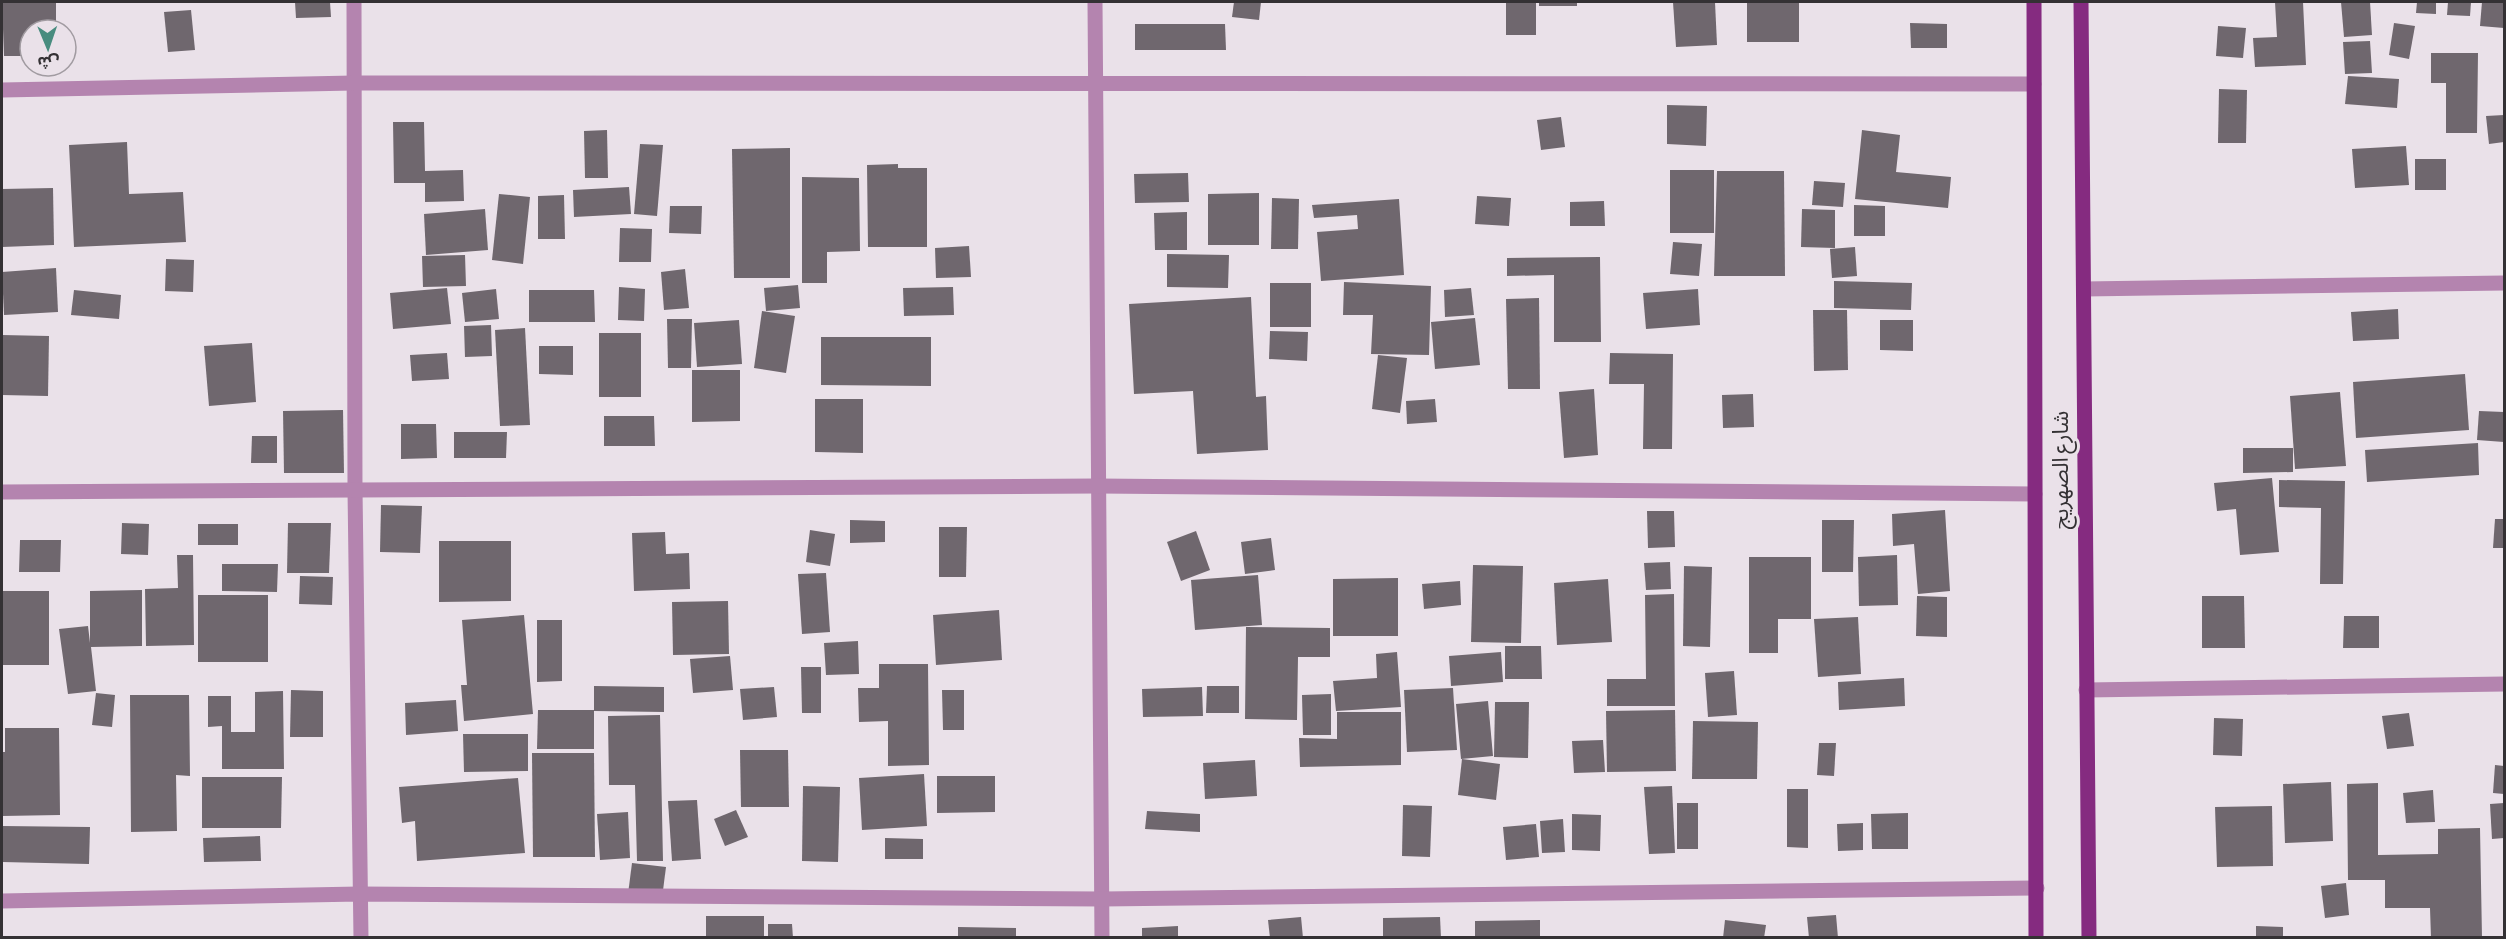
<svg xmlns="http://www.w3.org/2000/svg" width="2506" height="939" viewBox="0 0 2506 939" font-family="'Alegreya Sans','Noto Sans Arabic',sans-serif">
<rect width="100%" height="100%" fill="#eae1e9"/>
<g fill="#6f676e">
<path d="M2,2H56V30H30V56H4Z"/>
<path d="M295,2H330L331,17L296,18Z"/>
<path d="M1234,2H1261L1259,20L1232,17Z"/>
<rect x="1506" y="2" width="30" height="33"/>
<rect x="1539" y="2" width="38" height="4"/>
<path d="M1673,2H1715L1717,45L1676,47Z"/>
<rect x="1747" y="2" width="52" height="40"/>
<path d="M2275,2H2303L2306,65L2255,67L2253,38L2277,37Z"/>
<path d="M2341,2H2370L2372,35L2344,37Z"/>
<path d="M2417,2H2436V14L2416,13Z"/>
<path d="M2448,2H2471L2470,16L2447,15Z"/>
<path d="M2482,2H2504V28L2480,26Z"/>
<path d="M191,10L195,50L168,52L164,12Z"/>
<path d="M1910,23L1947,24V48H1911Z"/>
<path d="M2394,23L2415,26L2409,59L2389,55Z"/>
<path d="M1135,24H1225L1226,50H1135Z"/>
<path d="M2218,26L2246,28L2243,58L2216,56Z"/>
<path d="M2370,41L2372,73L2345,74L2343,42Z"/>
<path d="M2431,53H2478L2477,133H2446V83H2431Z"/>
<path d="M2348,76L2399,79L2397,108L2345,104Z"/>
<path d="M2219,89L2247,90L2246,143H2218Z"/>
<path d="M1667,105L1707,106L1706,146L1667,144Z"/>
<path d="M2504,115V142L2489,144L2486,116Z"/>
<path d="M1561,117L1565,147L1541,150L1537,120Z"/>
<path d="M393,122H424L425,171L463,170L464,201L425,202V183H394Z"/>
<path d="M607,130L608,178H585L584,131Z"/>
<path d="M1862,130L1900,135L1896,172L1951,177L1948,208L1855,199Z"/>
<path d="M127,142L129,194L183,192L186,242L74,247L69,145Z"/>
<path d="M640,144L663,145L657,216L634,214Z"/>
<path d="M2406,146L2409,185L2355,188L2352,149Z"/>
<path d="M790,148V278H734L732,149Z"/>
<rect x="2415" y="159" width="31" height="31"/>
<path d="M898,164V168H927V247H868L867,165Z"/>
<rect x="1670" y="170" width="44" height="63"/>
<path d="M1717,171H1784L1785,276H1714Z"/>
<path d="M1188,173L1189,202L1135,203L1134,174Z"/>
<path d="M802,177L859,178L860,251L827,252V283H802Z"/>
<path d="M1814,181L1845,183L1843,207L1812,205Z"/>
<path d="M629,187L631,214L574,217L573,190Z"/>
<path d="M53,188L54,245L2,247V189Z"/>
<path d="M1259,193V245H1208V194Z"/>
<path d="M499,194L530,197L523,264L492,260Z"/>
<path d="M564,195L565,239H538V196Z"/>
<path d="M1477,196L1511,198L1509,226L1475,224Z"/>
<path d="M1272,198L1299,199L1298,249H1271Z"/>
<path d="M1399,199L1404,275L1321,281L1317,232L1358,229L1357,215L1314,218L1312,205Z"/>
<path d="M1604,201L1605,226H1570V202Z"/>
<path d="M1854,205L1885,206V236H1854Z"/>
<path d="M670,206H702L701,234L669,233Z"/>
<path d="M485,209L488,250L426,255L424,214Z"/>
<path d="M1802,209L1835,210V248L1801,247Z"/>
<path d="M1187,212V250H1155L1154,213Z"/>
<path d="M620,228L652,229L651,262H619Z"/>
<path d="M1673,242L1702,244L1699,276L1670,274Z"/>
<path d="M969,246L971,277L936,278L935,248Z"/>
<path d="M1855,247L1857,276L1832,278L1830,249Z"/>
<path d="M1167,254L1229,255L1228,288L1167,287Z"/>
<path d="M465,255L466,286L423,287L422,256Z"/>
<path d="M1600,257L1601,342H1554V275L1507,276V258Z"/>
<path d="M166,259L194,260L193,292L165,291Z"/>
<path d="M56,268L58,312L4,315L2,272Z"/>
<path d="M685,269L689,308L664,310L661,272Z"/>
<path d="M1834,281L1912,283L1911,310L1834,308Z"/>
<path d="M1344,282L1431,286L1429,355L1371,354L1373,315H1343Z"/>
<rect x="1270" y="283" width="41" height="44"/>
<path d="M798,285L800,308L766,311L764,288Z"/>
<path d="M619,287L645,289L644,321L618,320Z"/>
<path d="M953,287L954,315L904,316L903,288Z"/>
<path d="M447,288L451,324L393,329L390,293Z"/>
<path d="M1471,288L1474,315L1445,317L1444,290Z"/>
<path d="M496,289L499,319L465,322L462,293Z"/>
<path d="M1698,289L1700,325L1646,329L1643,293Z"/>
<path d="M74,290L121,295L119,319L71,315Z"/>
<path d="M529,290H594L595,322H529Z"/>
<path d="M1251,297L1256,397L1266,396L1268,450L1197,454L1193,391L1134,394L1129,304Z"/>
<path d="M1539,298L1540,389H1508L1506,299Z"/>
<path d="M2398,309L2399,339L2353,341L2351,312Z"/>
<path d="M1813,310H1847L1848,370L1814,371Z"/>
<path d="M762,311L795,316L786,373L754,368Z"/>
<path d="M1475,318L1480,365L1435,369L1431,322Z"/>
<path d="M667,319H692L691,368H668Z"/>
<path d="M739,320L742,364L697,367L694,323Z"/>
<path d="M1880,320H1913V351L1880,350Z"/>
<path d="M491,325L492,356L465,357L464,326Z"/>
<path d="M525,328L530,425L500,426L495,330Z"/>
<path d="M1270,331L1308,332L1307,361L1269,359Z"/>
<rect x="599" y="333" width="42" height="64"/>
<path d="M2,335L49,336L48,396L2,395Z"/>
<path d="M821,337H931V386L821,385Z"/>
<path d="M252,343L256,402L209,406L204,346Z"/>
<path d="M539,346H573V375L539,374Z"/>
<path d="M447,353L449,379L412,381L410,355Z"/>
<path d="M1610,353L1673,354L1672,449H1643L1644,384H1609Z"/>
<path d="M1378,355L1407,358L1400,413L1372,409Z"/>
<path d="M692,370H740V421L692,422Z"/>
<path d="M2465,374L2469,430L2356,438L2353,382Z"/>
<path d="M1594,389L1598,455L1564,458L1559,392Z"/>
<path d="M2340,392L2346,466L2295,469L2290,396Z"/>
<path d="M1753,394L1754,427L1723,428L1722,395Z"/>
<path d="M815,399H863V453L815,452Z"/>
<path d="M1435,399L1437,422L1407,424L1406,401Z"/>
<path d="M343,410L344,473H284L283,411Z"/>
<path d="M2479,411L2504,412V442L2477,440Z"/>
<path d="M604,416H654L655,446H604Z"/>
<path d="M401,424H436L437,458L401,459Z"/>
<path d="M454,432H507L506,458H454Z"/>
<path d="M252,436H277V463H251Z"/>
<path d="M2478,443L2479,475L2367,482L2365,450Z"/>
<path d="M2243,448H2293V472L2243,473Z"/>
<path d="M2272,478L2279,552L2240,555L2236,509L2217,511L2214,483Z"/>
<path d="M2279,480L2345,481L2343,584H2320L2321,508L2279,507Z"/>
<path d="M381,505L422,506L420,553L380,552Z"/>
<path d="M1945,510L1950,591L1918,594L1914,544L1893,546L1892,514Z"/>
<path d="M1647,511H1674L1675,547L1648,548Z"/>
<path d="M2495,519H2504V548H2493Z"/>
<path d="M850,520L885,521V542L850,543Z"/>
<path d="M1822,520H1854L1853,572H1822Z"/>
<path d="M122,523L149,524L148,555L121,554Z"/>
<path d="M288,523H331L329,573H287Z"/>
<rect x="198" y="524" width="40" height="21"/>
<path d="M939,527H967L966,577H939Z"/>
<path d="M810,530L835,534L830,566L806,562Z"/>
<path d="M1196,531L1210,570L1181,581L1167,542Z"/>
<path d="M665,532L666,554L689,553L690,589L634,591L632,533Z"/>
<path d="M1271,538L1275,570L1245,574L1241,542Z"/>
<path d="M20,540H61L60,572H19Z"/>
<path d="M439,541H511V601L439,602Z"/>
<path d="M177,555H193L194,645L146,646L145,589L178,588Z"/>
<path d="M1897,555L1898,605L1859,606L1858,557Z"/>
<path d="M1749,557H1811V619H1778V653H1749Z"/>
<path d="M1670,562L1671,589L1646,590L1644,563Z"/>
<path d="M222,564H278L277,592L222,591Z"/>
<path d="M1473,565L1523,566L1521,643L1471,642Z"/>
<path d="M1684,566L1712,567L1710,647L1683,646Z"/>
<path d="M826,573L830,632L802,634L798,574Z"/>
<path d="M1258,575L1262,625L1195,630L1191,580Z"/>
<path d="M300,576L333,577L332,605L299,604Z"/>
<path d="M1398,578V636H1333V579Z"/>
<path d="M1608,579L1612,642L1557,645L1554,583Z"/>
<path d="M1460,581L1461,605L1424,609L1422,584Z"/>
<path d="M142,590V646L91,647L96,691L68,694L59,629L88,626L90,643V591Z"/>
<rect x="2" y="591" width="47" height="74"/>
<path d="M1674,594L1675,706H1607V679H1646L1645,595Z"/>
<rect x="198" y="595" width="70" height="67"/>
<path d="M1917,596L1947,597V637L1916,636Z"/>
<path d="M2202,596H2244L2245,648H2202Z"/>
<path d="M728,601L729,654L673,655L672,602Z"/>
<path d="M999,610L1002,660L936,665L933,615Z"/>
<path d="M524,615L533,714L464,721L461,685H467L462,620Z"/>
<path d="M2344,616H2379V648H2343Z"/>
<path d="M1858,617L1861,674L1818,677L1814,619Z"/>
<path d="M537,620H562V681L537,682Z"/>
<path d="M1246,627L1330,628V657H1298L1297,720L1245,719Z"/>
<path d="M858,641L859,674L826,675L824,643Z"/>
<path d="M1505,646H1541L1542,679H1505Z"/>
<path d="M1397,652L1401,707L1336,711L1333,681L1377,678L1376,654Z"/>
<path d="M1501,652L1503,682L1451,686L1449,656Z"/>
<path d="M730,656L733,690L693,693L690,659Z"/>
<path d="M879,664H928L929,765L888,766V721L859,722L858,688H879Z"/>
<path d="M801,667H821V713H802Z"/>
<path d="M1734,671L1737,715L1708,717L1705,673Z"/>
<path d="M1904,678L1905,706L1839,710L1838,682Z"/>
<path d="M594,686L664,687V712L594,711Z"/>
<path d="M1207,686H1239V713H1206Z"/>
<path d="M774,687L777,717L743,720L740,689Z"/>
<path d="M1202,687L1203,716L1143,717L1142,689Z"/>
<path d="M1453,688L1457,750L1407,752L1404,690Z"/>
<path d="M291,690L323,691V737H290Z"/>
<path d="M942,690H964V730H943Z"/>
<path d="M283,691L284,769H222V726L208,727V696H231V732H255V692Z"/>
<path d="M96,693L115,695L112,727L92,725Z"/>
<path d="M1331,694V735H1303L1302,695Z"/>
<path d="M130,695H189L190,776L176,775L177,831L131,832Z"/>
<path d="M456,700L458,731L406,735L405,703Z"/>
<path d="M1488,701L1493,756L1461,759L1456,704Z"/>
<path d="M1495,702H1529L1528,758L1494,757Z"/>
<path d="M538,710H594V749H537Z"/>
<path d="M1675,710L1676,771L1607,772L1606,711Z"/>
<path d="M1337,712H1401V765L1300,767L1299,738L1337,739Z"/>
<path d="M2409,713L2414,746L2387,749L2382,716Z"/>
<path d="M660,715L663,861H637L635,785H609L608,716Z"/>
<path d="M2214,718L2243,719L2242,756L2213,755Z"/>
<path d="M1693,721L1758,722L1757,779H1692Z"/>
<path d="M5,728H59L60,815L2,816V752H5Z"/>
<path d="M463,734H528V771L464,772Z"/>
<path d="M1603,740L1605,772L1574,773L1572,741Z"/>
<path d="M1819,743H1836L1834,776L1817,775Z"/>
<path d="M740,750H788L789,807H741Z"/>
<path d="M532,753H594L595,857H533Z"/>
<path d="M1462,759L1500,764L1496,800L1458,795Z"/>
<path d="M1255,760L1257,796L1205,799L1203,763Z"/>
<path d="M2495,765L2504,766V794L2493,793Z"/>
<path d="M924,774L927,826L862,830L859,778Z"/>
<path d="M937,776H995V812L937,813Z"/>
<path d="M202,777H282L281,828H202Z"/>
<path d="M518,778L525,853L417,861L415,821L402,823L399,787Z"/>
<path d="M2331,782L2333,841L2285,843L2283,784Z"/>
<path d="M2378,783V855L2438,854V829L2480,828L2482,938H2431L2430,908H2385V880H2348L2347,784Z"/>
<path d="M803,786L840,787L838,862L802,861Z"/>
<path d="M1672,786L1675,853L1649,854L1644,787Z"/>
<path d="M1787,789H1808V848L1787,847Z"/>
<path d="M2433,790L2435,822L2406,823L2403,793Z"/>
<path d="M697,800L701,859L672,861L668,801Z"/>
<rect x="1677" y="803" width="21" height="46"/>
<path d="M2504,803V838L2492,839L2490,804Z"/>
<path d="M1403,805L1432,806L1430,857L1402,856Z"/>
<path d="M2272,806L2273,866L2217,867L2215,807Z"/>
<path d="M736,810L748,837L725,846L714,819Z"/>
<path d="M1147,811L1200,814V832L1145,829Z"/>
<path d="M628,812L630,858L600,860L597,814Z"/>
<path d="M1908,813V849H1872L1871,814Z"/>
<path d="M1572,814L1601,815L1600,851L1572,850Z"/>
<path d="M1563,819L1565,852L1542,853L1540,821Z"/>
<path d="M1863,823V850L1838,851L1837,824Z"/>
<path d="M1536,824L1539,857L1506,860L1503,827Z"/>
<path d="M2,826L90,827L89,864L2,862Z"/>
<path d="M260,836L261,861L204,862L203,838Z"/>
<path d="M885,838L923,839V859H885Z"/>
<path d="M632,863L666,867L662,898L628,894Z"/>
<path d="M2346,883L2349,915L2325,918L2321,886Z"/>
<path d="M1836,915L1838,938H1809L1807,917Z"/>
<rect x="706" y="916" width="58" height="22"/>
<path d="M1301,917L1303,938H1270L1268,920Z"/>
<path d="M1440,917L1441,938H1383V918Z"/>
<path d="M1540,920V938H1475V921Z"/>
<path d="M1725,920L1766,925L1764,938H1723Z"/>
<path d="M768,924H792L793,938H768Z"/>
<path d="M1178,926V938H1142V928Z"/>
<path d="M2256,926L2283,927V938H2256Z"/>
<path d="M958,927L1016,928V938H958Z"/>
</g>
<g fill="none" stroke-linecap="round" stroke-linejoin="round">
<g stroke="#b484af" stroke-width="15">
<path d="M354,2L355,489L361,938"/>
<path d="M1095,2L1102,938"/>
<path d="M2,90L354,83L2034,84"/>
<path d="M2084,289L2504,283"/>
<path d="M2,492L1097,486L2035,494"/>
<path d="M2086,690L2504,684"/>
<path d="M2,901L359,894L1102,899L2037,888"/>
</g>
<g stroke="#852b80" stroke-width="15">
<path d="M2034,2L2036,938"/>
<path d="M2081,2L2089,938"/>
</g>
</g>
<g text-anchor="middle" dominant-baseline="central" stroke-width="6" stroke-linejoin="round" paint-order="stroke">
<g font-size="22" fill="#343134" stroke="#eae1e9">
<text transform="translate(2061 470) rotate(-90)">شارع الصهريج</text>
</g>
</g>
<rect width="2506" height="939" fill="none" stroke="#343134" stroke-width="6"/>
<g transform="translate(48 48) rotate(178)"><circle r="28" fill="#eae1e9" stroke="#a19ba1" stroke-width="1.5"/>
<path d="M0-4.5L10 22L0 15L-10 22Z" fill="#488c7f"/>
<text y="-9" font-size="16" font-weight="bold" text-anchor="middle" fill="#343134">ش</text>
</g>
</svg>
